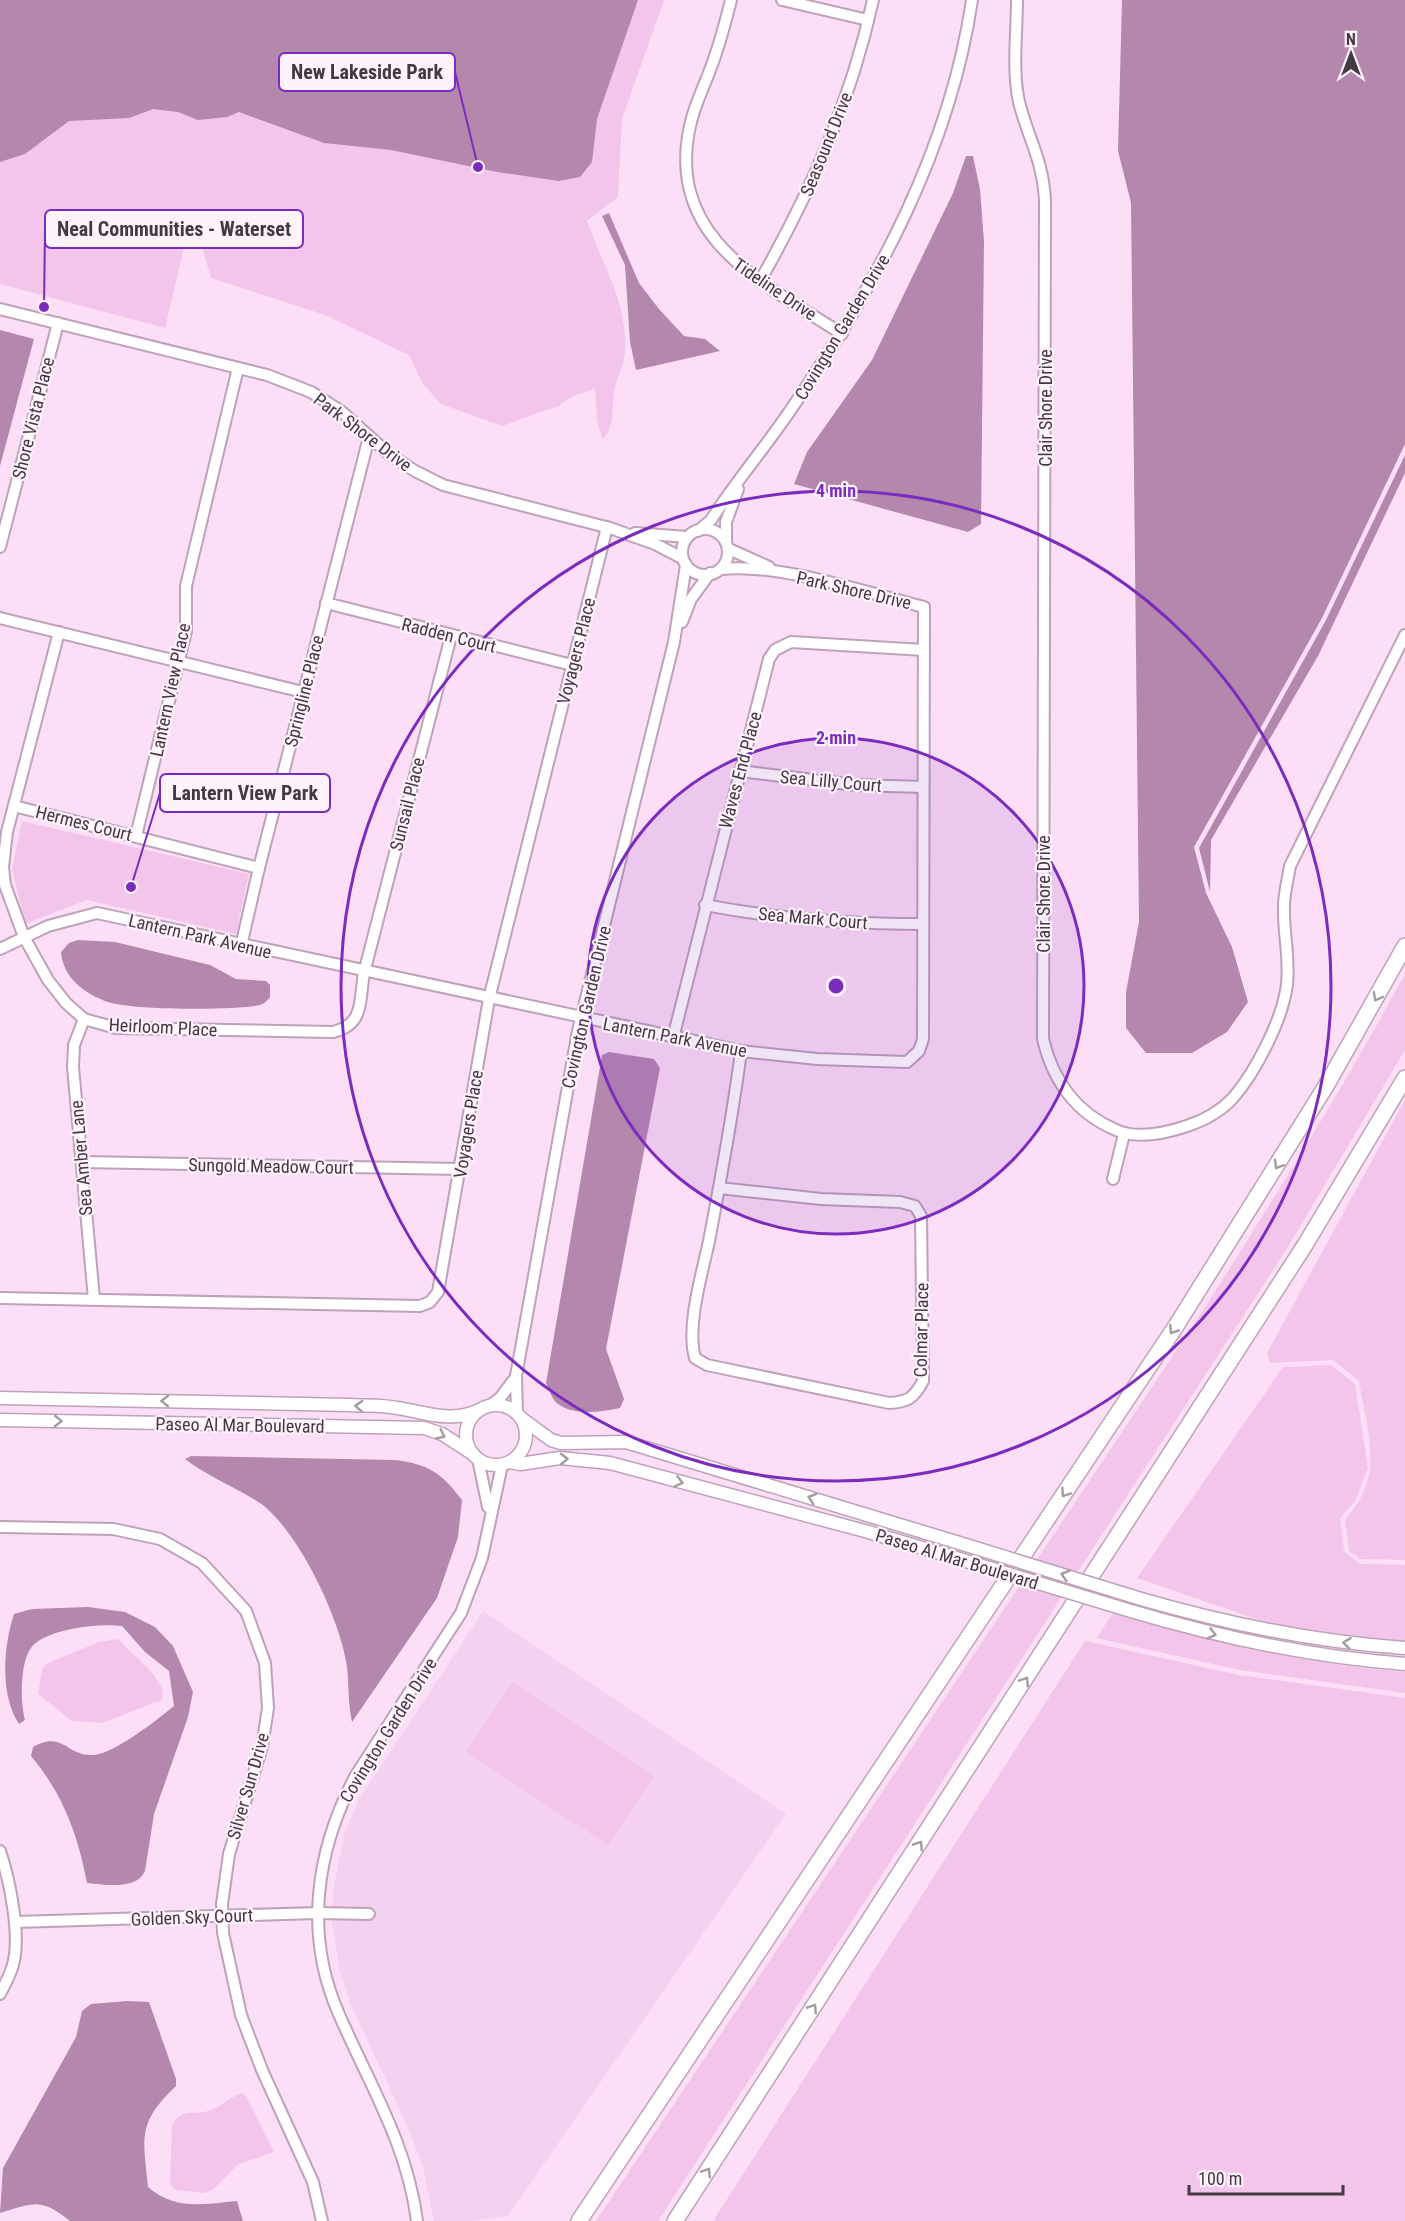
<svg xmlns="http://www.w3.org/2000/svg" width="1405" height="2221" viewBox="0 0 1405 2221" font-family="'Roboto Condensed',sans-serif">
<rect width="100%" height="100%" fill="#fcdff6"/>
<path fill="#f4d1ee" d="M483,1611L786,1814L508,2216L469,2221H434L423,2168L410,2132L350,2003L340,1971L332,1922L333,1891L345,1832L359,1799Z"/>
<g fill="#f3c5eb">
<path d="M0,0H664L622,119L618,197L587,221C603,267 628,302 625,353C624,367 616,378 614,392C611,408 616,428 602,439L597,420L595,388L571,397L558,406L502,426L441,404L422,383L409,355L325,315L211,278L198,233L190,222L165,328L0,284Z"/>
<path d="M22,821L249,874L236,934L87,900L25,924L12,869Z"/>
<path d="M1405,974V1050L1286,1250L658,2221H596L1200,1315C1271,1203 1342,1091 1405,974Z"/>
<path d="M1405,1100V1560L1360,1559L1349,1551L1345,1519C1386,1476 1367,1433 1359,1381L1333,1360L1270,1363L1267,1353Z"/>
<path d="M1331,1365L1355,1384L1368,1468L1355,1501L1340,1518L1344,1551L1360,1564L1405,1565V1642L1362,1639L1265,1622L1137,1578L1283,1367Z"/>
<path d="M1114,1612C1210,1641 1305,1664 1405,1672V1693L1240,1670L1096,1638Z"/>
<path d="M119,1639C131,1655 169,1680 162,1700L102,1723L72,1721L38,1694L42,1670L46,1664L99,1642Z"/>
<path d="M1085,1641L1239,1675L1405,1698V2221H713Z"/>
<path d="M512,1682L654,1776L608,1845L466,1752Z"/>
<path d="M241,2093L246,2096L274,2152L237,2165L214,2189L204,2193L176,2190L170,2184L172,2125C182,2107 195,2116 211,2110C222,2106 231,2097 241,2093Z"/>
</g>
<g fill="#b487ad">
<path d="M0,0H638L597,119L592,162L580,177L559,181L497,172L391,150L324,143L239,112L227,117L198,120L178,112L153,109L129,118L69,121L25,154L0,162Z"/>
<path d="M1122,0H1405V444L1322,618L1194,847L1206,893L1232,947L1248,1002L1227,1032L1192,1053H1146L1126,1028V992L1139,922L1131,203L1118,151Z"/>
<path d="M966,156H973L980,189L984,242L981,524L968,532L794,484L807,452L872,360L953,193Z"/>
<path d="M609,213L639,283L659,309L684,336L705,339L720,351L636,370L630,342L625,265L602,216Z"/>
<path d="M0,330L34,339L0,466Z"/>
<path d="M1405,455V473L1318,656L1211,840L1210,892L1199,848L1326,620Z"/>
<path d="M78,940L115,942L210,965L236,979L266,981L270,985V997C267,1001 265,1003 260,1005C237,1011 130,1010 108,1002C85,994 63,978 61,952L69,943Z"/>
<path d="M609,1052L654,1059L660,1068L606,1349L624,1399L620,1408C601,1412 574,1416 558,1404C552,1400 549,1389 546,1383L602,1055Z"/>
<path d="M191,1456L395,1460C428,1464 442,1473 462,1500L458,1537L437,1598L352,1722C348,1704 349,1686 347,1667C341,1621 299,1531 260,1503C236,1487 208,1477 185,1459Z"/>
<path d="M88,1607L125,1612L155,1627L173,1646L193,1692L188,1717L154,1814L145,1871C137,1890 105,1885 87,1883C78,1835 63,1794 31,1756L33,1747C64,1730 66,1757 94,1755C115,1753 157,1720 174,1706L169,1671L145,1652L122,1626C100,1623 44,1629 31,1648C20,1662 20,1703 25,1720L19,1724C0,1695 3,1648 14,1614L32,1609Z"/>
<path d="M127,2001L149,2002L176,2079V2086C137,2123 143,2137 148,2187C176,2211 203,2204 237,2201L243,2221H70C40,2197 34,2203 0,2213L3,2168L76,2037L82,2011L91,2004Z"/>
</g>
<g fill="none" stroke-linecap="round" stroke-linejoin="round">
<g stroke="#bda2b9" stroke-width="14">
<g id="minor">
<path d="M731,0C725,24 719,47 710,70C703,89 694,106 690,126C665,239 764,283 842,334"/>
<path d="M782,0L868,20"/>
<path d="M1017,0C1017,33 1012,70 1019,102C1028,138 1043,160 1045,200L1043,1039C1053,1081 1076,1113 1116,1130C1138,1140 1166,1133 1187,1126C1205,1120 1220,1112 1233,1098C1256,1071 1283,1019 1287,984C1290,958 1283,932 1284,906C1284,893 1288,879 1290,866L1405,635"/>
<path d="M760,281C811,191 851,101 873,0"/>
<path d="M0,309L267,375L311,392L342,412L389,454L415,471L443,485L610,528L655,544L682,558"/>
<circle cx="705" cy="552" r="23"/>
<path d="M698,531L711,520C737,480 768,444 794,405C878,282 950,149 972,0"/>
<path d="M635,533L687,537"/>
<path d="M726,542V522L738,489"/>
<path d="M0,547L58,323"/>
<path d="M729,549L769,567"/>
<path d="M326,603L572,665"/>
<path d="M0,618L303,692"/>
<path d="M682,622L691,599L710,573"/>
<path d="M59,632L7,832L3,867L5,885L24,937L48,980L66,1003L84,1019L116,1028L333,1032C365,1024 359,1001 364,973L451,636"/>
<path d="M740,771L855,785L923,787"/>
<path d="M14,806L259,868"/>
<path d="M136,836L186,631V586L238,368"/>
<path d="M705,905C777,919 849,924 922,924"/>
<path d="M241,946L259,868L369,437"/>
<path d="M0,949L48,926L97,913L741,1051L817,1059L907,1062L919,1051L923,1039L924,607C867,593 779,563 722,569"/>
<path d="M84,1019L74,1045L73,1067L94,1299"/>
<path d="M673,1038L769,659L775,650L791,642L924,650"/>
<path d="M82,1162L460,1169"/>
<path d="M1113,1179L1124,1134"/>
<path d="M719,1188L821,1199L900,1202L915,1206L921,1216L923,1381C914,1398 908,1402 889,1403L707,1365L695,1358C686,1326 702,1274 709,1241C721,1178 733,1115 741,1051"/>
<path d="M0,1298L420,1306L430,1302L438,1292L489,999L607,527"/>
<path d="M491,1405L500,1398L516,1377"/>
<path d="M517,1414L516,1376L578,1031L674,642L686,565"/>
<path d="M478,1459L488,1507"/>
<path d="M0,1527L113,1529L160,1539L202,1563L246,1611L265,1663L268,1708L262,1747L229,1854L222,1904L223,1933L241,2015L262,2070L313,2182L322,2221"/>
<path d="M0,1851C10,1881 22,1939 12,1968C9,1977 4,1986 0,1994"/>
<path d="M15,1922L317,1913L369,1914"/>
<path d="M417,2221C407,2143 369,2084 338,2012C304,1933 316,1850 356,1775L461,1613L482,1558L502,1465"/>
</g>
</g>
<g stroke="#bda2b9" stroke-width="15">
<g id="major">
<path d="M0,1398L350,1405C365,1406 382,1405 397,1408C424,1412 450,1423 477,1411"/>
<circle cx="496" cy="1435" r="30"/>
<path d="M521,1418L551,1440L561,1443L626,1442L966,1545"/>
<path d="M0,1420L424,1428L442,1434L473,1454"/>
<path d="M510,1462L520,1464L560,1458L610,1463L865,1531L956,1558"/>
<path d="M1141,1599C1228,1624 1314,1642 1405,1648"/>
<path d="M1131,1611C1222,1638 1311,1657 1405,1664"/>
</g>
</g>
<g stroke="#bda2b9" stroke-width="18">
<g id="highway">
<path d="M579,2221L1176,1326L1326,1086L1405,946"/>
<path d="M675,2221L1305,1245L1405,1078"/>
</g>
</g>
<use href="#minor" stroke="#fff" stroke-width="10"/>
<use href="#major" stroke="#fff" stroke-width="12"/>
<use href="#highway" stroke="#fff" stroke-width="15"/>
<g stroke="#bda2b9" stroke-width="15" stroke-linecap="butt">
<g id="major-bridge">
<path d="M966,1545L1141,1599"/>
<path d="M956,1558L1131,1611"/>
</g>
</g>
<use href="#major-bridge" stroke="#fff" stroke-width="12"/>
</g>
<defs><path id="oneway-chevron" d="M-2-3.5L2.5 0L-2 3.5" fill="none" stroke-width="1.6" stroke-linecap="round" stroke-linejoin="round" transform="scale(1.5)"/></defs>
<g stroke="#a29ca0">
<use href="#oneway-chevron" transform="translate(1377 997) rotate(119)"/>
<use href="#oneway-chevron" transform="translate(1278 1165) rotate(121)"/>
<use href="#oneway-chevron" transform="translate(1173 1330) rotate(123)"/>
<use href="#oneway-chevron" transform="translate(165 1401) rotate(-179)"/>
<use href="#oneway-chevron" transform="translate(359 1406) rotate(-177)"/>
<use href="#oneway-chevron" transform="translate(58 1421) rotate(1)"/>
<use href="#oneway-chevron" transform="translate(441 1435) rotate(25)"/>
<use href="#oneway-chevron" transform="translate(564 1459) rotate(-1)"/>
<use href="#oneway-chevron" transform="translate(679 1482) rotate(15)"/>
<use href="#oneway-chevron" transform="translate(1065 1493) rotate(124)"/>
<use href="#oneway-chevron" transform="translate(812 1498) rotate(-163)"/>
<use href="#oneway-chevron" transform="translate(1065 1575) rotate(-163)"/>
<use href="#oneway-chevron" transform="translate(1212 1634) rotate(15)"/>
<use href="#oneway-chevron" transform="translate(1347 1643) rotate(-173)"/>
<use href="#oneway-chevron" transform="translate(1025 1681) rotate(-57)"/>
<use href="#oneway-chevron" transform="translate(919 1845) rotate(-57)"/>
<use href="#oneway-chevron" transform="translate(813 2008) rotate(-57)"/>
<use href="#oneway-chevron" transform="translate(707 2172) rotate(-57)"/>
</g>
<circle cx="836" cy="986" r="248" fill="#7b2cbf" fill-opacity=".12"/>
<g fill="none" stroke="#7b2cbf" stroke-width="3">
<circle cx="836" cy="986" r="248"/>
<circle cx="836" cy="986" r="495"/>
</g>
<g text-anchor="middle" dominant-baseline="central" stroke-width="4.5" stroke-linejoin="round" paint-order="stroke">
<g font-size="18" fill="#443942" stroke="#fef2fc">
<text transform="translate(826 144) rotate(-68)">Seasound Drive</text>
<text transform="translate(775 289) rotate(34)">Tideline Drive</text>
<text transform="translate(842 327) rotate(-59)">Covington Garden Drive</text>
<text transform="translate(1045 408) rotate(-90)">Clair Shore Drive</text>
<text transform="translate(33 418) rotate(-76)">Shore Vista Place</text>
<text transform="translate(363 432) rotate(37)">Park Shore Drive</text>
<text transform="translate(854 590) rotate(13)">Park Shore Drive</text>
<text transform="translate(449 635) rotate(14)">Radden Court</text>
<text transform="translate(576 651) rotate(-76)">Voyagers Place</text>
<text transform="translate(170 690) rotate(-78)">Lantern View Place</text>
<text transform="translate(304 691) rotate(-76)">Springline Place</text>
<text transform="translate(740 770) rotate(-75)">Waves End Place</text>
<text transform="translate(831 781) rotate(5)">Sea Lilly Court</text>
<text transform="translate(407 804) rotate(-76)">Sunsail Place</text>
<text transform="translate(84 823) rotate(14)">Hermes Court</text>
<text transform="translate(1043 894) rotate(-90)">Clair Shore Drive</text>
<text transform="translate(813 918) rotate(5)">Sea Mark Court</text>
<text transform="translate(200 936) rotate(13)">Lantern Park Avenue</text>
<text transform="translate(586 1007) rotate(-77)">Covington Garden Drive</text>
<text transform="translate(163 1027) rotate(3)">Heirloom Place</text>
<text transform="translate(675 1037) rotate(11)">Lantern Park Avenue</text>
<text transform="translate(468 1124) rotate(-81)">Voyagers Place</text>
<text transform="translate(81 1158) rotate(-95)">Sea Amber Lane</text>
<text transform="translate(271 1166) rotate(1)">Sungold Meadow Court</text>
<text transform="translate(921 1330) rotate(-89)">Colmar Place</text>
<text transform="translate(240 1425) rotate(1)">Paseo Al Mar Boulevard</text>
<text transform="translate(957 1559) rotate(17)">Paseo Al Mar Boulevard</text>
<text transform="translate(388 1730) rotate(-58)">Covington Garden Drive</text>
<text transform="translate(248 1786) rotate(-74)">Silver Sun Drive</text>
<text transform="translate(192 1917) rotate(-2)">Golden Sky Court</text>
</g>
</g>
<circle cx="836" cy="986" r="9" fill="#7b2cbf" stroke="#fef2fc" stroke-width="3"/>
<g font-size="18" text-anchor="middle" font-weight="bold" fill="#7b2cbf" stroke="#fef2fc" stroke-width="4.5" stroke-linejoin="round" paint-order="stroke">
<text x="836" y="497">4 min</text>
<text x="836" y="744">2 min</text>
</g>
<path fill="none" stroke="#7b2cbf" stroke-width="2" d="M478 167L455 72M44 307L45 229M131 887L160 793"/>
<g fill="#7b2cbf" stroke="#fef2fc" stroke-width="2">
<circle cx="478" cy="167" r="6"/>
<circle cx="44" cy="307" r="6"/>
<circle cx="131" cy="887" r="6"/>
</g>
<g fill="#fef2fc" stroke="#7b2cbf" stroke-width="2">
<rect x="279" y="53" width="176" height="38" rx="6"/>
<rect x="45" y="210" width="258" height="38" rx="6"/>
<rect x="160" y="774" width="170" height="38" rx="6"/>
</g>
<g font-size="20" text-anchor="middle" font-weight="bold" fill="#443942">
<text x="367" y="79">New Lakeside Park</text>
<text x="174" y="236">Neal Communities - Waterset</text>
<text x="245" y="800">Lantern View Park</text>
</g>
<g transform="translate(1351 54)" stroke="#fef2fc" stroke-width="4.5" paint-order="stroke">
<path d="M0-4.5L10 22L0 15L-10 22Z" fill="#443942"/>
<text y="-9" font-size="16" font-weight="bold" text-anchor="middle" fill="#443942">N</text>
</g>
<path d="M1189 2185v9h154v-9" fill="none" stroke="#443942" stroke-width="3"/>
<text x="1198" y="2185" font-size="18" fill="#443942" stroke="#fef2fc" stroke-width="4.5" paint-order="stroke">100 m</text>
</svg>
